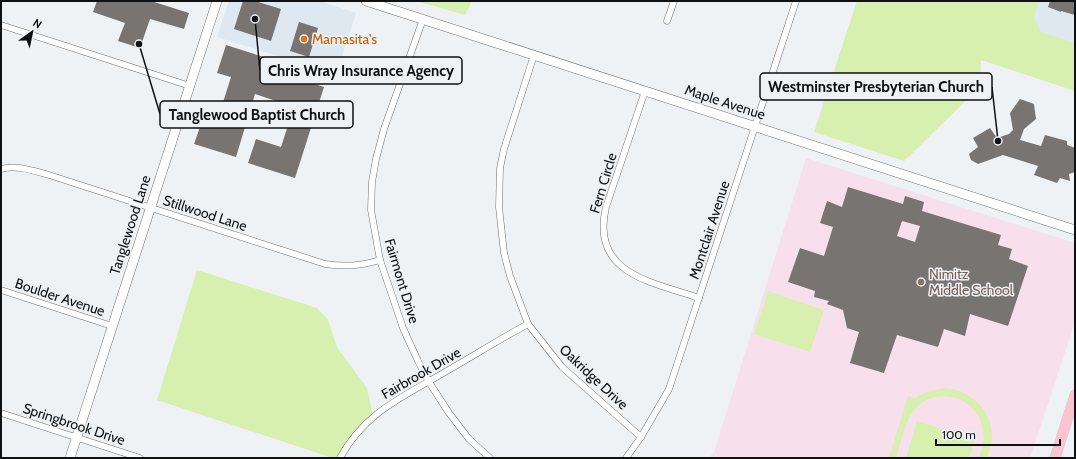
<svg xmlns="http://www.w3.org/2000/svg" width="1076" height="459" viewBox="0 0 1076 459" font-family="Cabin,sans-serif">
<rect width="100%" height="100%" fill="#eef2f5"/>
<g fill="#dee8f0">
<path d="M229,1H320L356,13L336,74L217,37Z"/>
<path d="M980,1H1075V90Z"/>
</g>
<path fill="#f7e0ec" d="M806,158L1075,243V322L1030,458H709L714,452Z"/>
<g fill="#d7efaf">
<path d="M416,1H472L465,15Z"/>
<path d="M857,1H1039L1034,17L1041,32L1075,43V91L981,60L980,87L904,161L814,132Z"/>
<path d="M197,270L317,308L328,320L337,347L367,388L373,416L340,458H333L157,400Z"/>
<path d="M768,291L824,310L810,352L754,334Z"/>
<path d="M946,388C971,391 992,410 992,437C992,444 989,451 987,458H979C982,449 985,440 983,431C980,400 940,384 917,407C905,419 901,442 896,458H889L908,396L915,398C926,392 934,389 946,388Z"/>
<path d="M917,421L975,439L969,458H906Z"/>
</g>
<g fill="#777471" fill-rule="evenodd">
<path d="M97,1H151L189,13L184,29L150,19L140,48L118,41L125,23L93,12Z"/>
<path d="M243,1H255L281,9L271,41L234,29Z"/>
<path d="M1050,1H1075V15L1061,11V12L1048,7Z"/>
<path d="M299,22L318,28L309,57L290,51Z"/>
<path d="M226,45L267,58L264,67L324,87L295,178L248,163L256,139L281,147L294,107L255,94L236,157L194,144L201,124L215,128L231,77L217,73Z"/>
<path d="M1020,99L1034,104L1036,119L1024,129L1020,140L1041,146L1045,135L1067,141V145L1075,148V172L1069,174L1070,181L1060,178L1057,183L1034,175L1038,166L1003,155L978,164L971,160L969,154L978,147L973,138L990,128L997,138L1009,134L1013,130L1010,113Z"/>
<path d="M848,187L903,204L905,196L924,202L922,211L1001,235L998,245L1012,249L1009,259L1028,266L1008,326L970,314L965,336L944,329L938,347L897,335L884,373L850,363L859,332L847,328L843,310L827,304L829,301L814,297L815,291L788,282L800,248L824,256L833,227L820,223L827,201L842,207ZM902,221L920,226L915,242L897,236Z"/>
</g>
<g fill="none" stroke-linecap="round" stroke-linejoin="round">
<g stroke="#6d7073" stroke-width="7">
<g id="street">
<path d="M423,19L384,129L376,159L372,182L371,210L380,260L403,328L418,361L429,382L449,413L469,439L490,458"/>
<path d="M667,21L674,1"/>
<path d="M1,25L190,86"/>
<path d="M534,55L504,149L500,168L499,207L504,253L510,276L528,324L562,367L641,437"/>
<path d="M645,91L606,207C590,274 652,282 699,298"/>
<path d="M1,169C16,165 31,170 46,174L325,264C346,267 360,266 380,260"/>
<path d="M1,290L112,326"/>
<path d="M1,413L140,458"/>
<path d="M340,458C365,412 403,397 445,372C473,356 500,339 528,324"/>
<path d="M626,458L641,437L669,389L796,1"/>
</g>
</g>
<g stroke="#6d7073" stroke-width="10">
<g id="secondary">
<path d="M366,1L1075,230"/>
<path d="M70,458L217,1"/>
</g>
</g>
<g stroke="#cfcfcf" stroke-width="11">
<path id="primary" d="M1055,458L1075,395"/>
</g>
<use href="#street" stroke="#fff" stroke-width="6"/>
<use href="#secondary" stroke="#fff" stroke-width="9"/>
<use href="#primary" stroke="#fec3d1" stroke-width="10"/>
</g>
<circle fill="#e8710a" stroke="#eef2f5" stroke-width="1.5" cx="304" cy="39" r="4"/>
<circle fill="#8d6e63" stroke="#eef2f5" stroke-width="1.5" cx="921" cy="282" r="4"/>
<g text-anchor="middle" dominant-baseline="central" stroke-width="3" stroke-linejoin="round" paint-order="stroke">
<g font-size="14" fill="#c56008" stroke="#eef2f5" text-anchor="start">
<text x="312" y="39">Mamasita's</text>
</g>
<g font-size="14" fill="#0e1011" stroke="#eef2f5">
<text transform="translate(725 102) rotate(18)">Maple Avenue</text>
<text transform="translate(603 183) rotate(-73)">Fern Circle</text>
<text transform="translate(205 213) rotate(18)">Stillwood Lane</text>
<text transform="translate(130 225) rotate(-72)">Tanglewood Lane</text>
<text transform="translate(709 230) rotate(-72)">Montclair Avenue</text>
<text transform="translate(402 281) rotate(73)">Fairmont Drive</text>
<text transform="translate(60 297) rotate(18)">Boulder Avenue</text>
<text transform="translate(421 373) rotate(-30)">Fairbrook Drive</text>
<text transform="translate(594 377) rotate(43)">Oakridge Drive</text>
<text transform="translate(74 424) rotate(18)">Springbrook Drive</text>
</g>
<g font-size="14" fill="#785e54" stroke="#eef2f5" text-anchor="start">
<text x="929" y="274">Nimitz<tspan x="929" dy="16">Middle School</tspan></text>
</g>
</g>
<path fill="none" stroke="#0e1011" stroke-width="1.5" d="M255 19L260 71M998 141L992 87M139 44L160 114"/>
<g fill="#0e1011" stroke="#eef2f5" stroke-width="1.5">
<circle cx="255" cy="19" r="4"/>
<circle cx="998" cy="141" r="4"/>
<circle cx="139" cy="44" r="4"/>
</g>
<g fill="#eef2f5" stroke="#0e1011" stroke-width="1.5">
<rect x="260" y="57" width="202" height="27" rx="4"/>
<rect x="760" y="73" width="232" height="27" rx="4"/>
<rect x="160" y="101" width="193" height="27" rx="4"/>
</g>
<g font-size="15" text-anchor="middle" font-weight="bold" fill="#0e1011">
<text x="361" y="76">Chris Wray Insurance Agency</text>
<text x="876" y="92">Westminster Presbyterian Church</text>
<text x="257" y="120">Tanglewood Baptist Church</text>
</g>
<rect width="1076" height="459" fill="none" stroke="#0e1011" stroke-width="4"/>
<g transform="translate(32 32) rotate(33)" stroke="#eef2f5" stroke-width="3" paint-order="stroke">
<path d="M0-3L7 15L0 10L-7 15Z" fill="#0e1011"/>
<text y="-6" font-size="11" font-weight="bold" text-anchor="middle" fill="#0e1011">N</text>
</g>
<path d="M936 439v6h124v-6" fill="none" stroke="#0e1011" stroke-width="2"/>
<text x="942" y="439" font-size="12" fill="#0e1011" stroke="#eef2f5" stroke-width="3" paint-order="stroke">100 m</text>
</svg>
